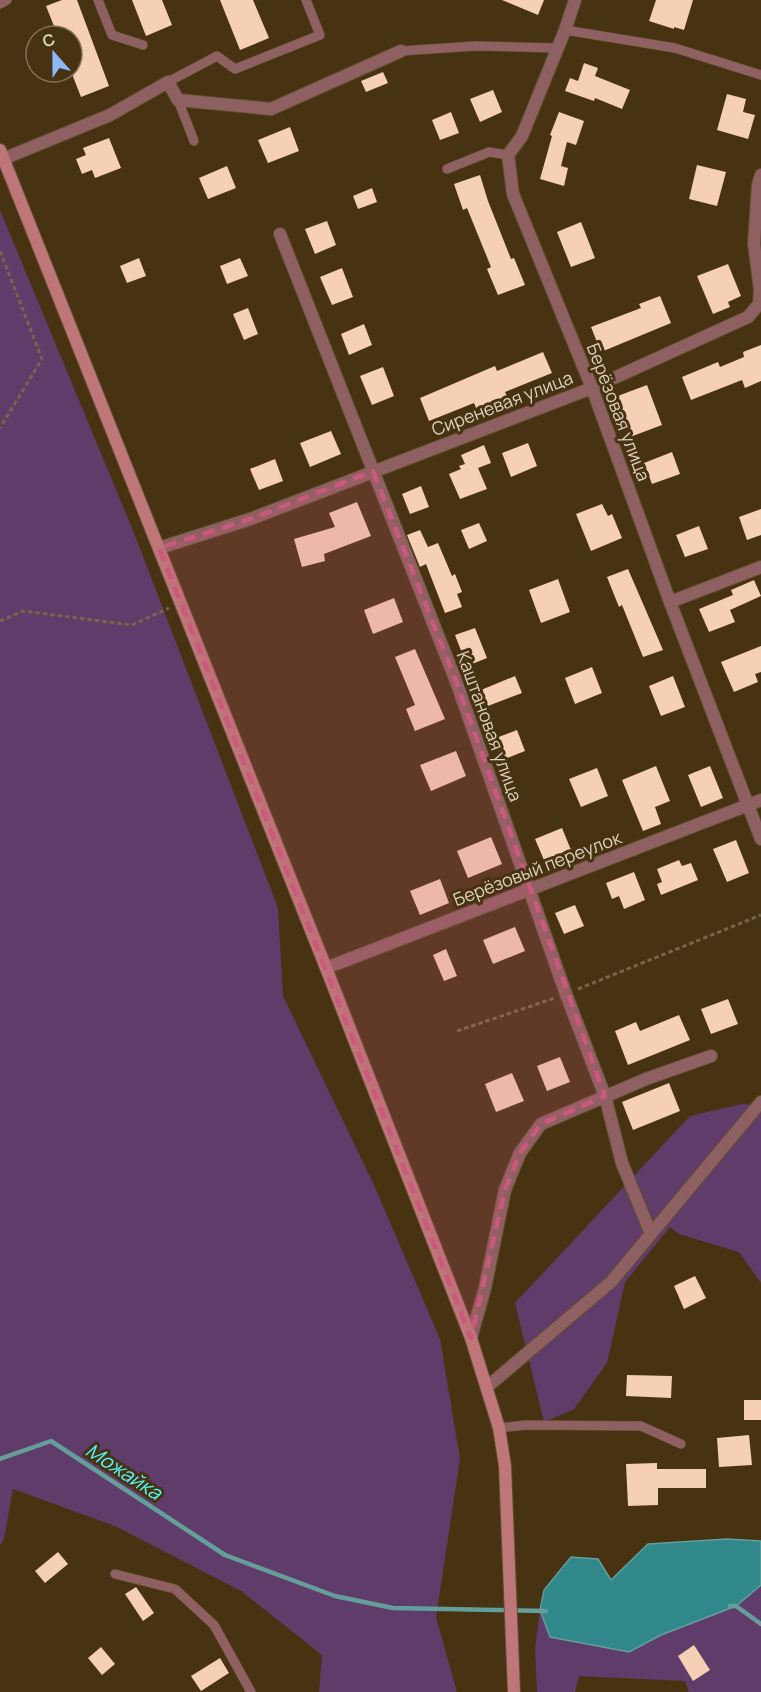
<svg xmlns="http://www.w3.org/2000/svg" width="761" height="1692" viewBox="0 0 761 1692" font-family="Manrope,sans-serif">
<rect width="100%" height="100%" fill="#473312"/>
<g fill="#603c6b">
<path d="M0,210L134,533L278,908L283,996L374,1185L440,1339L460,1459L436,1617L457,1692H319L322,1655L241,1591L115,1526L13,1489L4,1539L0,1545Z"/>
<path d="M742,1104L761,1105V1283L739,1252L679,1234L670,1227L625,1282L607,1363L574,1409L544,1422L515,1303L690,1116Z"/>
<path d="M761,1585V1692H689L685,1681L579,1676L575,1692H537L535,1648L540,1610L550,1637L629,1652L661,1635L736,1606Z"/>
</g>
<path fill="#30888b" stroke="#649e9a" stroke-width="1.5" d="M727,1539L761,1541V1585L736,1606L661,1635L629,1652L550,1637L540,1610L544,1590L571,1557L598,1559L611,1580L648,1544Z"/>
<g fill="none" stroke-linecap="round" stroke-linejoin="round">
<g stroke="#649e9a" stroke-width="4.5">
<path d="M0,1459L51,1441L225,1555L335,1596L393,1608L546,1611"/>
<path d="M730,1606H736L761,1624"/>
</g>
</g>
<g fill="#f5d0b4">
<path d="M62,0H77L109,86L81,97L72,74V36H58L46,6Z"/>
<path d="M132,0H162L172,25L146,36Z"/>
<path d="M220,0H253L269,38L240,50Z"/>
<path d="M502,0H544L538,15Z"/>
<path d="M656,0H693L684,30L674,27V29L649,21Z"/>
<path d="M584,63L598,68L595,76L630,90L622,109L595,98L594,101L565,91L570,78L578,81Z"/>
<path d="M383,72L388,83L366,92L361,81Z"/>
<path d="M493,90L502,112L480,122L470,99Z"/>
<path d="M727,94L746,99L743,112L755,115L748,139L717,130Z"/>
<path d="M451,112L459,133L440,140L432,120Z"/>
<path d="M559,112L584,121L576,145L567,142L561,166L568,168L564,186L540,179L552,136L550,135Z"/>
<path d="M290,127L299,151L268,163L258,140Z"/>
<path d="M109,138L121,168L95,178L92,170L82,174L76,159L86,155L83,148Z"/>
<path d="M697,165L726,172L717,206L689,199Z"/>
<path d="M227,166L236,188L208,199L199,178Z"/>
<path d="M480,175L488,201L511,259L514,258L525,285L498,295L487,269L491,267L467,208L463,210L454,184Z"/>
<path d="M372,188L377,202L358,209L353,196Z"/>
<path d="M327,221L336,245L315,254L305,229Z"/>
<path d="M581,222L595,258L571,267L557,232Z"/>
<path d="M139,258L146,276L127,283L120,266Z"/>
<path d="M240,258L248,276L227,284L220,266Z"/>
<path d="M728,264L741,296L728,302L730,307L713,314L697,276Z"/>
<path d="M342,268L353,297L332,305L320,277Z"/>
<path d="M660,296L671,323L601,352L591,327L641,308L639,304Z"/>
<path d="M248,308L258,334L244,340L233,314Z"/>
<path d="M364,324L372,345L349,355L341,334Z"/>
<path d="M761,345V381L745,388L742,380L691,400L682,377L718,362L720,367L744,357L743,352Z"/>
<path d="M543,352L552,373L505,392L507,396L476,408L474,403L429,421L420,398L495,366L497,371Z"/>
<path d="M383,367L394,396L372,405L360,376Z"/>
<path d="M647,385L662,425L630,437L615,397Z"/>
<path d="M331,431L341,454L310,467L300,443Z"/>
<path d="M528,443L537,466L511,477L502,453Z"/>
<path d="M484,445L491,463L478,468L487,489L460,499L449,474L461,469L459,466L465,464L461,455Z"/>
<path d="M672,452L680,474L652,484L644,463Z"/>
<path d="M275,459L283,481L259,490L250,469Z"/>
<path d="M421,486L429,507L410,514L402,494Z"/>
<path d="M357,502L371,536L324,554L325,561L302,567L294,539L335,527L329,513Z"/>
<path d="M602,504L608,516L612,514L622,538L591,551L576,514Z"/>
<path d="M761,509V535L747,540L739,517Z"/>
<path d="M479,523L487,541L469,549L461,530Z"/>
<path d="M699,526L708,549L685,557L676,535Z"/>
<path d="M420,530L428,547L438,543L452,576L455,574L462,592L457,594L462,607L445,613L426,564L420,567L407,535Z"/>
<path d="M628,569L663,650L643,657L622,605L619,607L607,577Z"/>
<path d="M558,579L570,612L541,623L529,590Z"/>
<path d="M754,580L761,596L730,610L735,622L709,632L699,609L733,595L731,590Z"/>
<path d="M394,598L403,622L373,634L364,610Z"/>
<path d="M475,628L487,658L467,666L455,635Z"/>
<path d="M761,646V672L755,674L758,682L734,692L721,662Z"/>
<path d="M415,649L445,719L415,731L406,709L415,705L395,657Z"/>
<path d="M592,667L602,693L575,704L565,678Z"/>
<path d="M515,676L522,693L488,706L481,690Z"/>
<path d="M673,676L685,707L661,716L649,686Z"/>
<path d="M517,730L525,751L502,760L493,739Z"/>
<path d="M456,751L466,776L431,791L420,765Z"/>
<path d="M656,766L670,801L655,807L661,824L643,831L622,780Z"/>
<path d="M710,766L723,798L701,807L688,775Z"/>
<path d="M597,768L608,796L581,807L569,779Z"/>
<path d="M562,828L571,850L544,860L535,839Z"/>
<path d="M491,837L502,864L468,878L457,851Z"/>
<path d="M736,840L749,873L727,882L713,849Z"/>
<path d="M679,860L682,866L691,863L698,880L661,895L657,884L662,882L657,869Z"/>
<path d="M634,872L645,900L624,909L619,896L612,899L606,883Z"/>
<path d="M440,879L449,903L420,915L410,891Z"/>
<path d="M575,905L584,926L564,934L555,913Z"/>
<path d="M515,927L525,951L493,964L483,940Z"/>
<path d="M446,949L457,976L444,981L433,955Z"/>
<path d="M728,999L738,1024L711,1034L701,1009Z"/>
<path d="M679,1015L690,1040L628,1065L615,1031L636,1022L640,1031Z"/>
<path d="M560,1057L570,1082L547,1091L537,1066Z"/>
<path d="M512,1073L524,1101L496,1112L485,1084Z"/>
<path d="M669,1083L680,1111L633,1130L622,1102Z"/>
<path d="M695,1276L706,1298L684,1309L674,1286Z"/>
<path d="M627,1375L672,1376L671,1398L626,1396Z"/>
<rect x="744" y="1400" width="17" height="20"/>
<path d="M749,1435L752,1465L719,1467L717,1438Z"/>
<path d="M657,1463V1469H706V1488H658V1505L628,1506L626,1464Z"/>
<path d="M58,1552L68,1564L45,1583L35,1571Z"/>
<path d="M136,1587L154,1613L143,1621L125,1594Z"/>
<path d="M694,1645L710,1670L693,1681L678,1656Z"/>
<path d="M101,1647L115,1664L102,1675L88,1658Z"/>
<path d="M220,1658L229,1673L201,1691L191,1676Z"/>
</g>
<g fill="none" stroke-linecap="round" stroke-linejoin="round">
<g stroke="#624f31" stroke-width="10">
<g id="lane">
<path d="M98,0L112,35L143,45"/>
<path d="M0,4L7,0"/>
<path d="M565,30L675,48L761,75"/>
<path d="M401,51L475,46L558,48"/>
<path d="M168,82L217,56L235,69L320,35L306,0"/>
<path d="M178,100L194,141"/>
<path d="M447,169L489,152L508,155"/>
<path d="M499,1428L526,1425L641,1426L681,1444"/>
<path d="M115,1574L175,1589L214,1625L251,1692"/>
</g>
</g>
<g stroke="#624f31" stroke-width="14">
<g id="street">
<path d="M575,0L565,30L522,136L508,155L513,194L592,388L670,602L761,839"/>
<path d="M3,159L110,115L168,82L178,100L271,109L401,51"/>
<path d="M280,234L456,681L566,994L605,1096L622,1163L651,1234"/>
<path d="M159,548L250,519L592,388L748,317L759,304L760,289L754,244L758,185L761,175"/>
<path d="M670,602L761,567"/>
<path d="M326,968L761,800"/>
<path d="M471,1338L485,1288L505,1190L520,1153L541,1124L646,1079L711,1056"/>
<path d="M487,1387L611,1282L761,1102"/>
</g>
</g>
<g stroke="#624f31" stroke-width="14">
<path id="secondary" d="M0,150L326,968L471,1338L499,1428L505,1466L514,1692"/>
</g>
<g stroke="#776549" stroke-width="3" stroke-dasharray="4.5 3" stroke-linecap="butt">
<path d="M0,251L42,359L0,428"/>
<path d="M0,621L23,611L132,625L169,608"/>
<path d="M578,989L761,915"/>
<path d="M457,1031L555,998"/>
</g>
<use href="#lane" stroke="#8f6061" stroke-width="9"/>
<use href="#street" stroke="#8f6061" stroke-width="12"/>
<use href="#secondary" stroke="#bf7678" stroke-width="12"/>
</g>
<path fill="#cb597e" fill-opacity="0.2" stroke="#cb597e" stroke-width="4.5" stroke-dasharray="12 8" stroke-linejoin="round" d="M373,471L456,681L605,1096L541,1124L520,1153L505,1190L471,1338L159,548L250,519Z"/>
<g text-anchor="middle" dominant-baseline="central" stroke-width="6" stroke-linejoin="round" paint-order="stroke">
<g font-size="18" fill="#ddd1be" stroke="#473312">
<text transform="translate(502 403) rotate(-21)">Сиреневая улица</text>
<text transform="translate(619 412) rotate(69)">Берёзовая улица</text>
<text transform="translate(490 726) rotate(70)">Каштановая улица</text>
<text transform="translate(537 868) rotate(-21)">Берёзовый переулок</text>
</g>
<g font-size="20" font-style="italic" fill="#51f6fb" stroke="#473312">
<text transform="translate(124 1471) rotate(33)">Можайка</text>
</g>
</g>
<g transform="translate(54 54) rotate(339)"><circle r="28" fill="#473312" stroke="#837257" stroke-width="1.5"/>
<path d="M0-4.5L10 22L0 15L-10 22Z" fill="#8cb9fc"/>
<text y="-9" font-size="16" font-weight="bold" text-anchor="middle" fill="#ddd1be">С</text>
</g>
</svg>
